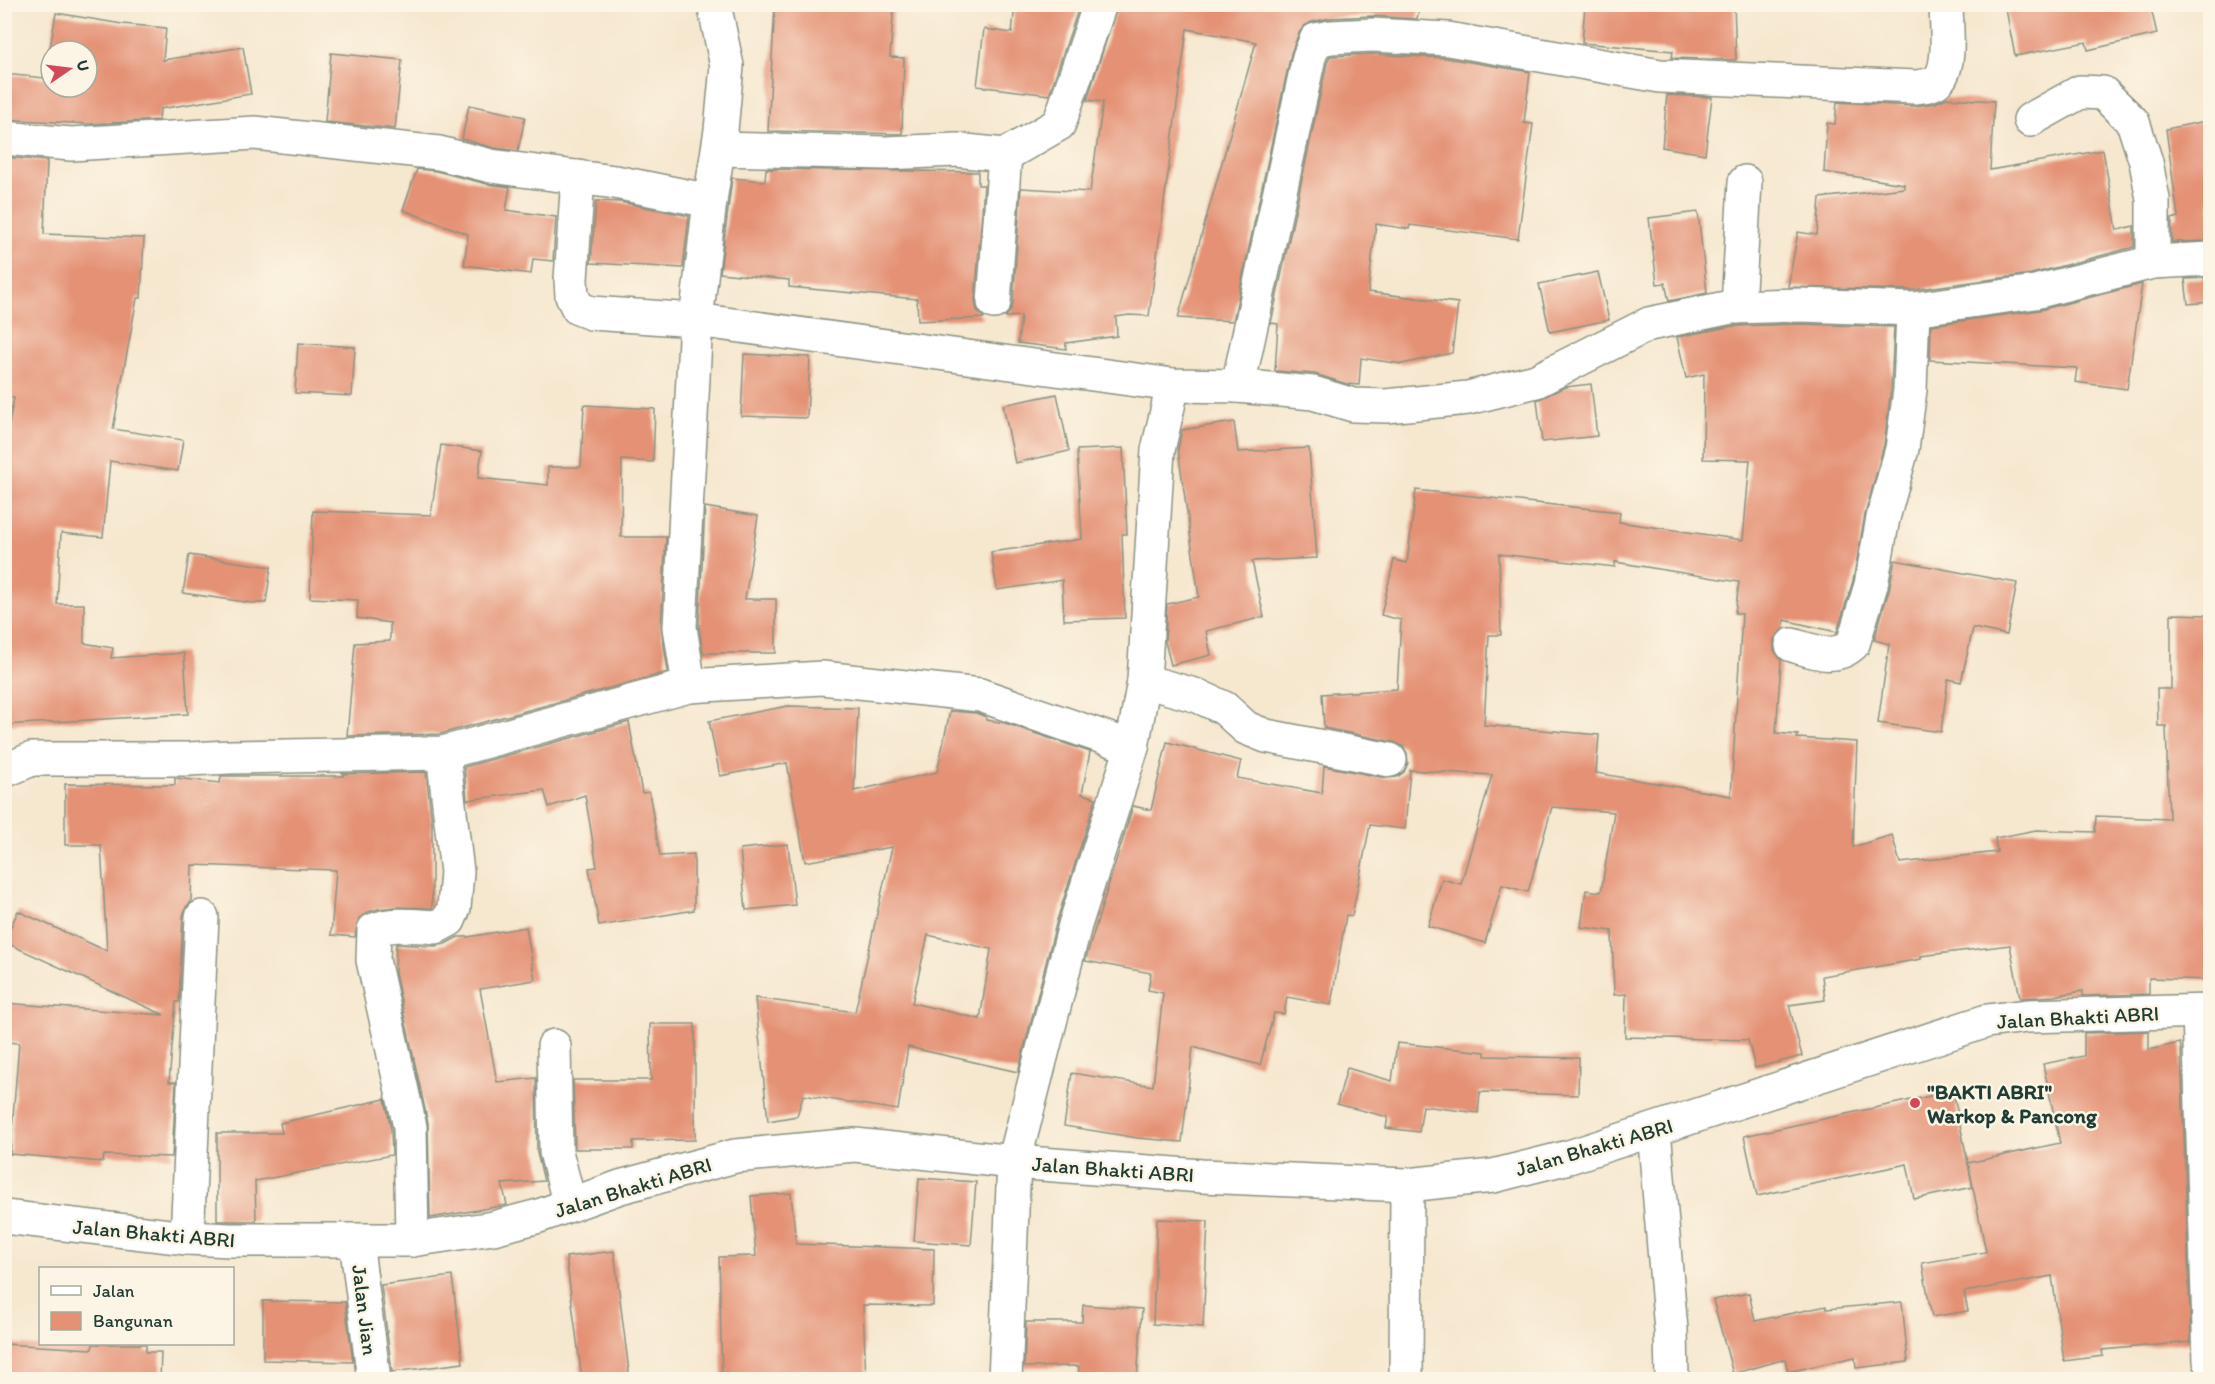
<svg xmlns="http://www.w3.org/2000/svg" width="2215" height="1384" viewBox="0 0 2215 1384" font-family="Itim,sans-serif">
<rect width="100%" height="100%" fill="#fcf5e5"/>
<filter id="ink" filterUnits="userSpaceOnUse"><feTurbulence type="fractalNoise" baseFrequency=".0167" numOctaves="2"/><feDisplacementMap in="SourceGraphic" scale="12" xChannelSelector="R" yChannelSelector="G"/><feConvolveMatrix kernelMatrix="1 2 1 2 8 2 1 2 1" color-interpolation-filters="sRGB"/></filter>
<filter id="wash" filterUnits="userSpaceOnUse"><feTurbulence type="fractalNoise" baseFrequency=".008" numOctaves="4" result="noise"/><feDisplacementMap in="SourceGraphic" scale="24" xChannelSelector="R" yChannelSelector="G"/><feGaussianBlur stdDeviation="1.35" result="paint"/><feColorMatrix in="noise" values="0 0 0 0 0 0 0 0 0 0 0 0 0 0 0 0 0 1.4 0 .05"/><feComposite in="paint" operator="in"/></filter>
<g filter="url(#wash)">
<rect width="100%" height="100%" fill="#f6e7cf"/>
<g id="blocks">
<g fill="#e49174" fill-rule="evenodd">
<path d="M775,4H894L890,57L904,58L902,134L768,131Z"/>
<path d="M1015,4H1080L1049,95L977,86L984,29L1012,33Z"/>
<path d="M1118,4H1420L1417,19L1373,16L1330,18L1312,22L1304,26L1299,33L1291,53L1233,321L1178,318L1256,42L1187,29L1149,316L1129,315L1116,317L1117,336L1066,343V349L1018,343L1021,316L1005,317L1010,312L1013,303L1021,188L1090,192L1103,102L1087,100Z"/>
<path d="M1734,4L1736,60L1672,58L1673,51L1582,43L1585,5Z"/>
<path d="M2005,4H2150L2157,34L2088,50L2086,42L2015,56Z"/>
<path d="M56,13L122,24L166,28L163,60L243,47L251,94L160,109L159,120L89,124L4,119V74L45,78ZM51,51H87V87H51Z"/>
<path d="M331,53L402,60L395,129L325,122Z"/>
<path d="M1372,54L1446,58L1530,72L1524,123L1533,124L1518,239L1410,225L1409,229L1376,224L1368,292L1458,303L1452,353L1402,364L1361,358L1359,385L1347,384L1315,374L1275,371L1278,324L1271,323L1327,63L1330,56H1333Z"/>
<path d="M1667,95L1712,97L1705,154L1662,147Z"/>
<path d="M1946,98L1994,101L1990,170L2103,150L2117,230L2134,226V247L2031,274L1912,290L1788,287L1798,232L1817,235L1820,198L1904,188V184L1824,172L1827,123L1835,124L1837,102L1914,106L1935,103Z"/>
<path d="M469,105L525,117L518,151L494,148L462,139Z"/>
<path d="M2211,120V241L2172,242V219L2178,217L2166,129Z"/>
<path d="M4,157L47,161L44,234L144,238L141,298H137L113,429L183,440L178,471L110,461L103,537L61,533L57,604H84V643L113,648L111,658L184,653L188,714L4,725V448L14,398L4,397V317L8,277H4Z"/>
<path d="M417,169L436,171L487,184L510,187L506,210L556,217L553,261L533,259L531,274L464,265L468,234L403,210Z"/>
<path d="M766,169L978,172V185H984L975,301L977,311L984,318L918,321L917,299L789,287V280L720,273L732,178L765,181Z"/>
<path d="M596,201L620,202L689,216L683,268L591,263Z"/>
<path d="M1698,212L1707,293L1669,301L1665,283L1657,284L1649,218Z"/>
<path d="M1598,272L1609,320L1550,332L1539,284Z"/>
<path d="M2211,278V302L2188,304L2185,279Z"/>
<path d="M2142,284L2127,389L2075,382L2077,368L1930,360L1931,325L2040,310Z"/>
<path d="M1800,324L1894,327L1891,388L1884,445L1865,515L1853,581L1837,632L1784,620L1783,629L1774,639V650L1781,660L1776,733L1798,735L1797,738L1857,742L1853,847L1892,835L1900,863L1997,852L1995,838L2036,830L2095,832L2096,816L2169,819L2166,726H2158L2157,689H2171V614L2211,615V980L2149,978V994L2083,996V991L2054,996L2020,998L2010,945L1921,956V959L1822,976L1825,1000L1789,1005L1802,1056L1755,1068L1748,1040L1625,1037L1626,994L1614,995L1612,931L1581,927L1586,890L1601,892L1614,812L1552,807L1528,892L1502,885L1485,943L1428,926L1442,879L1461,884L1492,775L1410,770L1405,829L1370,825L1352,916L1346,915L1331,1005L1287,997L1284,1014L1274,1013L1260,1065L1193,1047L1182,1142L1138,1138L1064,1126L1072,1073L1153,1086L1163,993L1148,990L1151,973L1085,961L1133,806L1151,810L1167,742L1241,761L1237,778L1322,793L1324,766L1386,778L1397,777L1404,772L1408,763L1407,753L1403,746L1394,742L1324,728L1322,694L1397,689L1401,620L1381,615L1394,560L1407,563L1416,490L1620,512L1619,522L1743,540L1750,460L1703,459L1704,374L1686,378L1677,337L1733,326ZM1499,554L1615,567V562L1739,582L1735,613L1742,614L1731,796L1596,773L1599,735L1484,725L1489,635H1501Z"/>
<path d="M298,343L355,347L352,396L295,393Z"/>
<path d="M744,354L810,357L807,418L741,416Z"/>
<path d="M1591,384L1597,436L1542,442L1537,400L1565,387Z"/>
<path d="M1057,394L1069,451L1015,463L1003,405Z"/>
<path d="M584,405L655,409L653,462L622,460L621,537H666L661,626L668,672L440,734L347,736L355,643L390,641V623L357,618L358,600L310,598L313,511L431,515L441,445L482,451L478,478L548,485V467H581Z"/>
<path d="M1234,422L1238,452L1309,448L1317,558L1252,561L1264,617L1206,631L1211,655L1171,665L1165,642L1167,604L1199,597L1178,449L1182,430Z"/>
<path d="M1123,448L1127,534H1122L1125,618L1064,620L1062,580L997,590L991,552L1082,539L1077,450Z"/>
<path d="M705,507L758,516L745,599H776V653H703L699,626Z"/>
<path d="M189,555L271,567L266,603H252L183,593Z"/>
<path d="M1895,560L2017,583L2007,635L1973,628L1961,682L1948,679L1941,732L1878,723L1889,644L1874,640L1889,590Z"/>
<path d="M788,706L858,708L854,791L937,772L950,711L976,713L986,717V720L1005,723L1090,752L1082,794L1096,798L1057,920L1018,1072L908,1047L898,1110L803,1095L797,1116L768,1121L755,998L855,1012L892,847L805,862L787,763L720,776L709,721ZM928,935L991,949L980,1019L912,1003Z"/>
<path d="M629,722L642,793L649,792L660,856L694,854V910L599,926L589,868L597,867L585,795L549,807L544,790L467,800L464,767Z"/>
<path d="M426,772L432,823V908L396,907L378,909L368,912L359,918L355,937L331,935L336,870L192,865L191,902L186,907L183,916L179,1002H176L169,1082H176L172,1157L104,1155L103,1162L10,1154L19,1043L4,1042V1003L164,1015L4,942L18,911L107,951L101,845H65V784L175,785V778L220,783L221,776H343V774Z"/>
<path d="M788,844L795,905L746,910L740,849Z"/>
<path d="M526,927L535,980L480,989L497,1082L536,1078L537,1153L544,1181L502,1184L507,1205L430,1218L428,1123L395,973L396,944L435,946L445,944L458,937H468Z"/>
<path d="M650,1024H695V1140L633,1141V1149H575L573,1080H651Z"/>
<path d="M2149,1031V1050L2180,1043L2181,1049L2191,1342L2102,1350L2103,1356L2064,1361L2052,1276L1964,1292L1968,1311L1932,1317L1922,1263L1986,1252L1968,1163L2060,1143L2043,1064L2084,1056V1033Z"/>
<path d="M1397,1043L1485,1052V1056L1579,1058L1578,1095L1480,1092L1478,1113L1423,1106L1419,1132L1386,1128L1388,1117L1337,1104L1347,1068L1392,1081Z"/>
<path d="M1953,1091L1973,1187L1914,1199L1907,1164L1757,1196L1744,1136Z"/>
<path d="M385,1099L391,1129L392,1155L255,1181L256,1221H217V1133H282L280,1123Z"/>
<path d="M919,1178L976,1182L971,1245L914,1241Z"/>
<path d="M791,1193L796,1244L934,1249L933,1306L863,1305L866,1380H722L719,1257L756,1256L751,1196Z"/>
<path d="M1157,1219L1208,1221L1203,1327L1153,1324Z"/>
<path d="M614,1251L630,1380H582L566,1257Z"/>
<path d="M452,1276L463,1363L392,1372L381,1285Z"/>
<path d="M1749,1293L1755,1321L1826,1306L1827,1309L1902,1302L1908,1362L1856,1368L1855,1357L1788,1372L1785,1359L1733,1374L1713,1300Z"/>
<path d="M263,1301L345,1302L353,1362L263,1360Z"/>
<path d="M1083,1305L1142,1309L1137,1380H1078L1079,1366L1024,1367L1026,1322H1082Z"/>
<path d="M4,1344L92,1349L93,1344H146V1352H161L160,1380H4Z"/>
</g>
</g>
</g>
<g filter="url(#ink)">
<use href="#blocks" fill-opacity="0" stroke="#8a9282" stroke-width="1.5"/>
<g fill="none" stroke-linecap="round" stroke-linejoin="round">
<g stroke="#8a9282" stroke-width="36">
<g id="minor">
<path d="M2030,120L2080,92L2103,93L2133,122L2146,162L2153,199V262"/>
<path d="M4,138L71,144L255,133L439,153L491,166L615,182L710,201"/>
<path d="M719,149L885,153L956,150L1005,155L1059,124L1100,4"/>
<path d="M578,177L571,279L572,296L578,308L591,313L696,320L1173,385L1238,386L1313,393L1353,405L1386,406L1468,398L1536,381L1649,324L1731,307L1800,305L1913,309L2035,292L2153,262L2210,259"/>
<path d="M994,302L1005,155"/>
<path d="M1738,307L1745,182"/>
<path d="M1238,386L1309,57L1316,40L1331,37L1372,35L1448,39L1660,76L1915,87C1922,86 1932,86 1938,80C1952,66 1946,24 1946,4"/>
<path d="M1792,645C1813,651 1835,661 1853,644L1871,585L1883,518L1902,449L1910,390L1913,309"/>
<path d="M1144,681L1198,696L1224,708L1246,728L1266,736L1390,760"/>
<path d="M689,686L822,678L980,695L1132,747"/>
<path d="M4,771L32,759H188L230,757L443,753L689,686L680,627L696,320L710,201L721,130L727,66L714,4"/>
<path d="M2199,1012L2210,1361"/>
<path d="M554,1046L556,1152L570,1205"/>
<path d="M1654,1130L1671,1330L1672,1380"/>
<path d="M187,1238L202,917"/>
<path d="M412,1240L410,1127L373,960L374,930C393,922 415,926 436,927L449,920L454,908L457,872L443,753"/>
<path d="M356,1241L374,1380"/>
<path d="M1005,1380L1014,1162L1075,925L1132,747L1144,681L1158,450L1173,385"/>
<path d="M1406,1380L1407,1185"/>
</g>
</g>
<g stroke="#8a9282" stroke-width="36">
<path id="tertiary" d="M4,1217L187,1238L231,1240H412L493,1228L539,1216L620,1187L735,1156L855,1145L1014,1162L1202,1176L1407,1185L1493,1176L1569,1157L1987,1021L2027,1016L2210,1011"/>
</g>
<use href="#minor" stroke="#fff" stroke-width="33"/>
<use href="#tertiary" stroke="#fff" stroke-width="33"/>
</g>
</g>
<circle fill="#d1495b" stroke="#fcf5e5" stroke-width="2" cx="1915" cy="1103" r="6"/>
<g text-anchor="middle" dominant-baseline="central" stroke-width="5" stroke-linejoin="round" paint-order="stroke">
<g font-size="21" fill="#1f3d34" stroke="#fcf5e5">
<text transform="translate(2078 1017) rotate(-3)">Jalan Bhakti ABRI</text>
<text transform="translate(1594 1147) rotate(-16)">Jalan Bhakti ABRI</text>
<text transform="translate(1113 1169) rotate(4)">Jalan Bhakti ABRI</text>
<text transform="translate(633 1187) rotate(-17)">Jalan Bhakti ABRI</text>
<text transform="translate(154 1233) rotate(5)">Jalan Bhakti ABRI</text>
<text transform="translate(365 1310) rotate(83)">Jalan Jian</text>
</g>
<g font-size="21" font-weight="bold" fill="#1f3d34" stroke="#fcf5e5" text-anchor="start">
<text x="1927" y="1091">"BAKTI ABRI"<tspan x="1927" dy="24">Warkop &amp; Pancong</tspan></text>
</g>
</g>
<rect width="2215" height="1384" fill="none" stroke="#fcf5e5" stroke-width="24"/>
<rect x="39" y="1267" width="195" height="78" fill="#fcf5e5" stroke="#a4ab9e" stroke-width="1.5"/>
<rect x="51" y="1286" width="30" height="9" fill="#ffffff" stroke="#a4ab9e" stroke-width="1.5"/>
<text x="93" y="1297" font-size="18" fill="#1f3d34">Jalan</text>
<rect x="51" y="1312" width="30" height="18" fill="#e49174" stroke="#a4ab9e" stroke-width="1.5"/>
<text x="93" y="1327" font-size="18" fill="#1f3d34">Bangunan</text>
<g transform="translate(69 69) rotate(76)"><circle r="28" fill="#fcf5e5" stroke="#a4ab9e" stroke-width="1.5"/>
<path d="M0-4.5L10 22L0 15L-10 22Z" fill="#d1495b"/>
<text y="-9" font-size="16" font-weight="bold" text-anchor="middle" fill="#1f3d34">U</text>
</g>
</svg>
